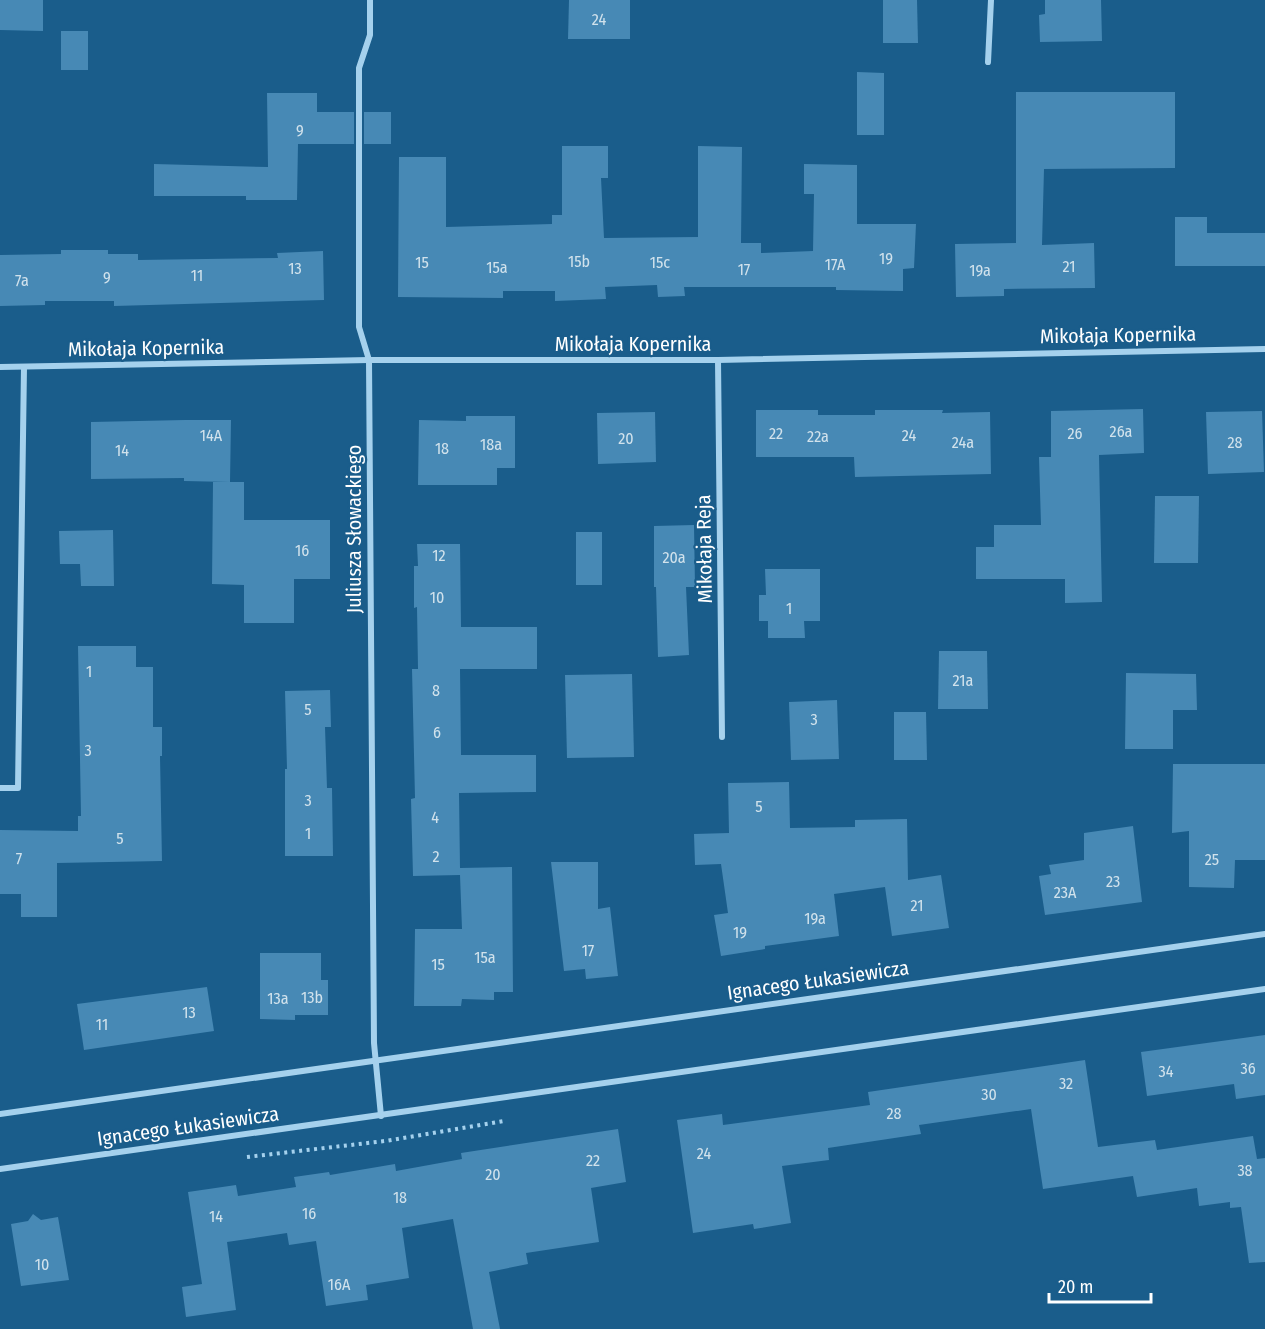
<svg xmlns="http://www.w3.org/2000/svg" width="1265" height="1329" viewBox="0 0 1265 1329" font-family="'Fira Sans Condensed',sans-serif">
<rect width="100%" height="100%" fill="#1a5d8b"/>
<g fill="#4789b5">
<path d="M0,0H43V31L0,30Z"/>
<path d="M569,0H630V39H568Z"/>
<path d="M883,0H917L918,43H883Z"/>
<path d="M1045,0H1101L1102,41L1040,42L1039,15L1045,14Z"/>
<rect x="61" y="31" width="27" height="39"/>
<path d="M857,72L884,73V135H857Z"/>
<path d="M1016,92H1175V168L1044,169L1042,245L1094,243L1095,288L1004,289V296L956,297L955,244L1016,243Z"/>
<path d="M267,93H317V112H354V144H298L297,200H246V196H154V164L268,167Z"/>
<rect x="364" y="112" width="27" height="32"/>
<path d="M562,146H608V178H601L604,238L698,237V146L742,147L741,243H761V253L813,251L814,194H804V164L857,165V224H916L914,268L903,269V291L836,290V287H684L685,296L658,297L657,285L605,287L606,299L555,301V291H503V298L398,297L399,157H446V227L552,224V215H562Z"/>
<path d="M1175,217H1207V233H1265V266H1175Z"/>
<path d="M61,250H108V254H138V260L278,258L277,253L323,251L324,300L114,306V301H45V305L0,306V255L61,254Z"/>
<path d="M1143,409L1144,453L1099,455L1102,602L1065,603V579H976V547H994V525H1041L1039,457H1051V411Z"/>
<path d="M756,410H818V415H875V410H943L942,413L990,412L991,474L855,477L854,457H756Z"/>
<path d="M1262,411L1264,472L1208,474L1206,412Z"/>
<path d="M655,412L656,462L598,464L597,413Z"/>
<path d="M466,416H515V468H497V485H418L419,420L466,421Z"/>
<path d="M185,420H231L230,482L184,481V478L91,479V422Z"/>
<path d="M213,482H244V520H330V579H294V623H244V585L212,584Z"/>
<path d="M1155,496H1199L1198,563H1154Z"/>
<path d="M694,525L695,587H686L689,655L658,657L656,587H654V526Z"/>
<path d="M113,530L114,586H81L80,564H60L59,531Z"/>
<rect x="576" y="532" width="26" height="53"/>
<path d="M417,544H460L461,627H537V669H460L461,755H536V792L459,793L460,868L512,867L513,992H494V1000L462,999L461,1006H414L415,929H462L460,875L413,876L411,799L415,798L412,669H418L417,607L414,608V566H418Z"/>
<path d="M765,569H820V621H804L805,638H768V621H759V595H766Z"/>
<path d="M78,646H136V667H153V727H162V756H160L162,861L57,863V917H21V894H0V830L78,831V816H81Z"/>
<path d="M939,651H987L988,709H938Z"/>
<path d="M1126,673L1196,674L1197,710H1173V749H1125Z"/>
<path d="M632,674L634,757L567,758L565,675Z"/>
<path d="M330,690L331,727H325L327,788H332L333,856H285V769H287L285,691Z"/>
<path d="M837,700L839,759L791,760L789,702Z"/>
<path d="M894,712H926L927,760H894Z"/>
<path d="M1173,764H1265V860H1235L1234,888L1189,887V831L1172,833Z"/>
<path d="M789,782L790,828L855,827V820L907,819L908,880L941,875L949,928L892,936L885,887L834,894L839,936L765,946V949L721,956L714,915L728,913L721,864L695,865L694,834L729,833L728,783Z"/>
<path d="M1133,826L1142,902L1045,915L1039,876L1051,874L1049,865L1084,860V833Z"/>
<path d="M551,862H598V909L610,907L618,976L586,979L585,969L564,971Z"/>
<path d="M260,953H321V980H328V1015H295V1020L260,1019Z"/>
<path d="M207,987L214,1031L84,1050L77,1004Z"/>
<path d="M1265,1035V1095L1236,1099L1234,1084L1147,1096L1141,1052Z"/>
<path d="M1085,1060L1098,1147L1155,1140L1157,1150L1253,1136L1257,1159L1265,1158V1262L1249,1263L1241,1207L1230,1208V1202L1199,1206L1197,1188L1137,1197L1133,1176L1043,1189L1031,1109L919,1125L921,1134L828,1148L829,1160L782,1166L791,1223L754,1229L753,1224L693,1233L677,1120L722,1114L723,1125L870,1105L868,1092Z"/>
<path d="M618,1129L626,1182L591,1188L599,1242L526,1253L528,1264L489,1272L500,1329H473L453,1219L402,1228L409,1278L366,1285L368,1300L326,1306L316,1241L289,1245L287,1233L227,1242L236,1310L186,1317L182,1287L202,1284L188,1192L236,1185L238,1196L296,1187L294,1177L329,1172L330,1175L395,1164L396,1171L462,1159L461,1153Z"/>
<path d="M33,1214L41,1220L58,1217L69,1280L21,1286L11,1224L28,1221Z"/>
</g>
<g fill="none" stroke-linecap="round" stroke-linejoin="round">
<path stroke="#a5d1ed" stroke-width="4" stroke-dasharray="3 4.5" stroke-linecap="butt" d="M247,1157L385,1141L504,1121"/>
<g stroke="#a5d1ed" stroke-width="6">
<path d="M370,0V35L359,68V327L369,360L374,1043L381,1116"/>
<path d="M988,62L991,0"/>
<path d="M718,360L722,737"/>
<path d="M0,367L369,360H718L1265,349"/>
<path d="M0,788H18L24,367"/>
<path d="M0,1114L1265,934"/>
<path d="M0,1169L1265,989"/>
</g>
</g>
<g text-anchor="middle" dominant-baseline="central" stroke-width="4.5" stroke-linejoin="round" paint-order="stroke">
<g font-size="16" fill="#d1e2ec">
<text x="599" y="19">24</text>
<text x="300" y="130">9</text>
<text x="886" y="258">19</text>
<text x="579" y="261">15b</text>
<text x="422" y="262">15</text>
<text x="660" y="262">15c</text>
<text x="835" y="264">17A</text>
<text x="1069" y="266">21</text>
<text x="497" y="267">15a</text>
<text x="295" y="268">13</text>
<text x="744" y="269">17</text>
<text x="980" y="270">19a</text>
<text x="197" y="275">11</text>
<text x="107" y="277">9</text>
<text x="22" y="280">7a</text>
<text x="1121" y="431">26a</text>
<text x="776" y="433">22</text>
<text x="1075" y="433">26</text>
<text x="211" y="435">14A</text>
<text x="909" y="435">24</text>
<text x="818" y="436">22a</text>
<text x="626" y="438">20</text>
<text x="963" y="442">24a</text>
<text x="1235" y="442">28</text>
<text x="491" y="444">18a</text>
<text x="442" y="448">18</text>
<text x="122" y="450">14</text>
<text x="302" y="550">16</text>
<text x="439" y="555">12</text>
<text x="674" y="557">20a</text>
<text x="437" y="597">10</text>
<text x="789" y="608">1</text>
<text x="89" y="671">1</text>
<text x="963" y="680">21a</text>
<text x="436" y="690">8</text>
<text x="308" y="709">5</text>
<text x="814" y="719">3</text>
<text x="437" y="732">6</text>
<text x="88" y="750">3</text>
<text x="308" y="800">3</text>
<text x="759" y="806">5</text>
<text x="435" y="817">4</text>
<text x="308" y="833">1</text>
<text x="120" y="838">5</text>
<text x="436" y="856">2</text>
<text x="19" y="858">7</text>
<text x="1212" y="859">25</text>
<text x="1113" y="881">23</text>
<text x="1065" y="892">23A</text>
<text x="917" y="905">21</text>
<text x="815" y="918">19a</text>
<text x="740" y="932">19</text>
<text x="588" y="950">17</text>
<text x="485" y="957">15a</text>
<text x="438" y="964">15</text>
<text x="312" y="997">13b</text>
<text x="278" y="998">13a</text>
<text x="189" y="1012">13</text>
<text x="102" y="1024">11</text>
<text x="1248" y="1068">36</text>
<text x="1166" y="1071">34</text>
<text x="1066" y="1083">32</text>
<text x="989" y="1094">30</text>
<text x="894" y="1113">28</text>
<text x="704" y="1153">24</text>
<text x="593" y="1160">22</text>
<text x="1245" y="1170">38</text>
<text x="493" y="1174">20</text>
<text x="400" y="1197">18</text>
<text x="309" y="1213">16</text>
<text x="216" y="1216">14</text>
<text x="42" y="1264">10</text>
<text x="339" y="1284">16A</text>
</g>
<g font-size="20" fill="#fff" stroke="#1a5d8b">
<text transform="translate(1118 335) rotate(-1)">Mikołaja Kopernika</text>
<text x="633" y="344">Mikołaja Kopernika</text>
<text transform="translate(146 348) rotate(-1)">Mikołaja Kopernika</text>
<text transform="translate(354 529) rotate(-90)">Juliusza Słowackiego</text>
<text transform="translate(704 549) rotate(-91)">Mikołaja Reja</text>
<text transform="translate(818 980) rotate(-8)">Ignacego Łukasiewicza</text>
<text transform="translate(188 1126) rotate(-8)">Ignacego Łukasiewicza</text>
</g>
</g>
<path d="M1049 1293v9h102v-9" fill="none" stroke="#ffffff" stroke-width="3"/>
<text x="1058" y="1293" font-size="18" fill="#ffffff" stroke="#1a5d8b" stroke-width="4.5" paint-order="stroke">20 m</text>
</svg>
